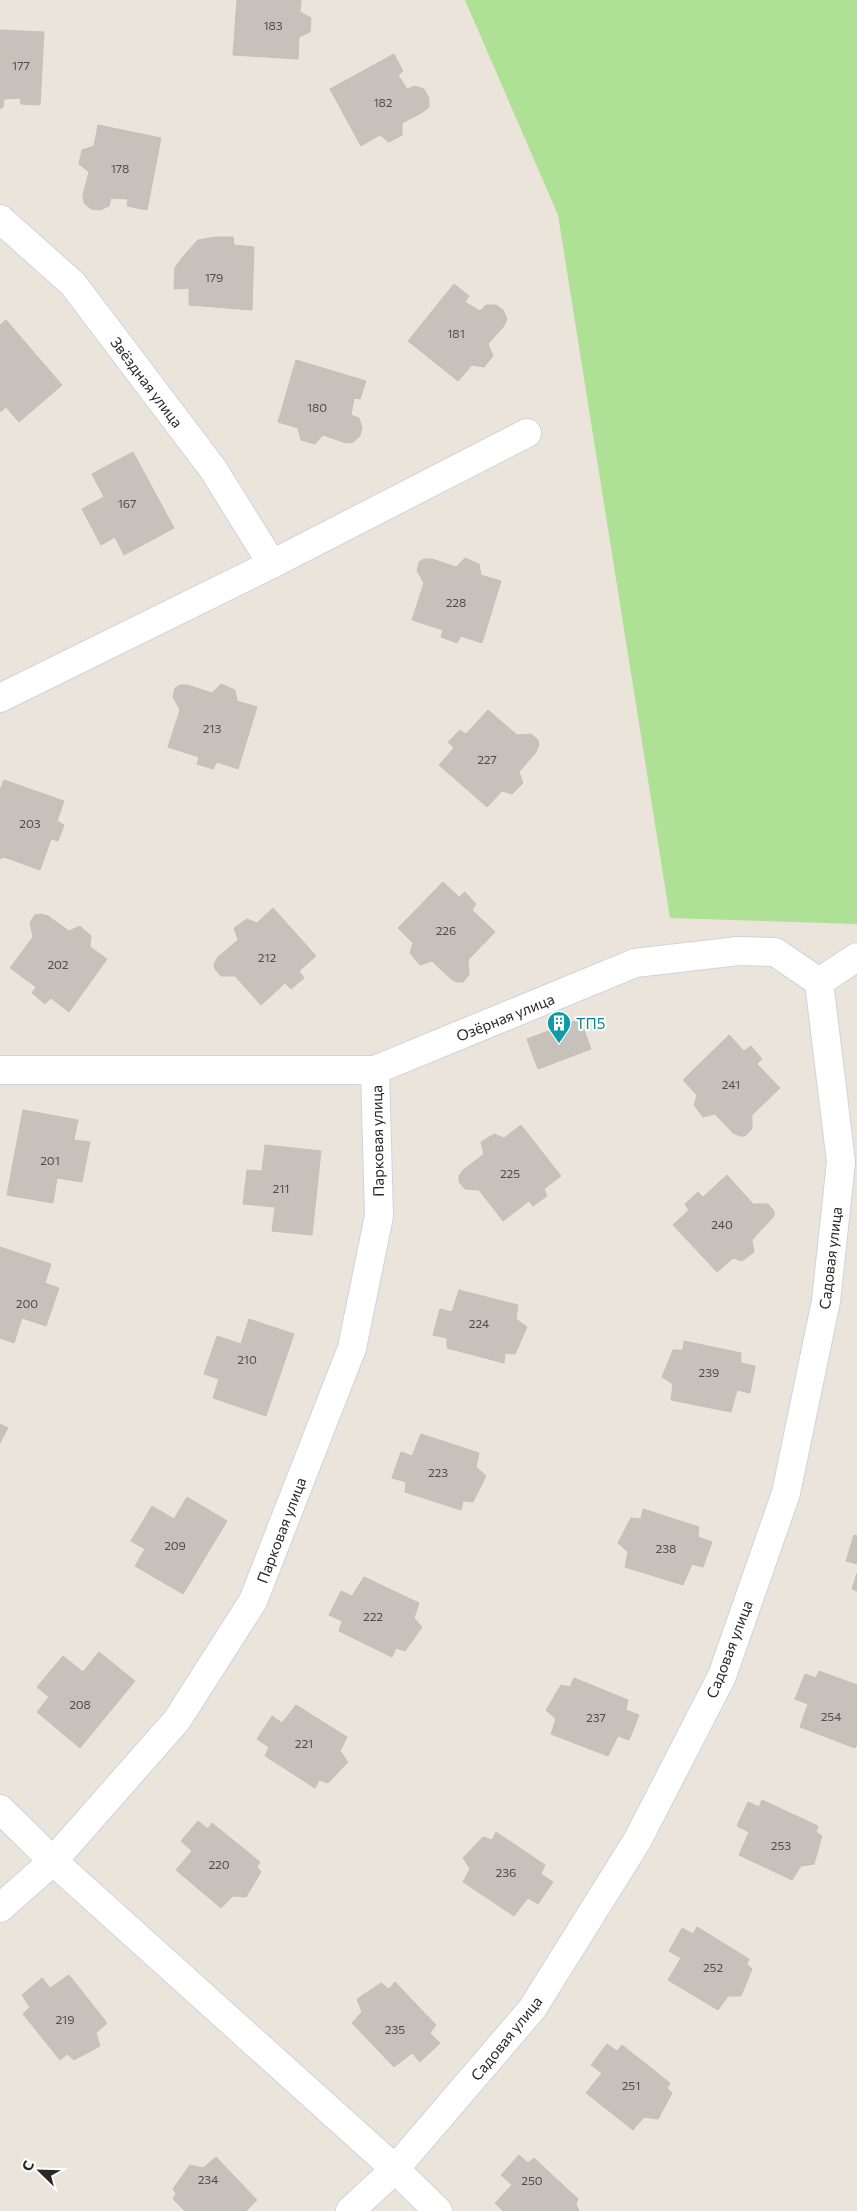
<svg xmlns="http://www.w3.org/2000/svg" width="857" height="2211" viewBox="0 0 857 2211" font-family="Commissioner,sans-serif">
<rect width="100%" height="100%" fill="#ebe4da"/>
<path fill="#aee196" d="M465,0H857V924L670,918L558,215Z"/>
<g fill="#c6c1ba" stroke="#c6c0b4">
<path d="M237,0H301L300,12L311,18L310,32L299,37L298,59L233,55Z"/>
<path d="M0,30L44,32L40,105L21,104L20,98L4,99L3,107L0,109Z"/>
<path d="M394,54L403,71L398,75L407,89L415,86L424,89L429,98V107L423,112L402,123V135L389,142L380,135L361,146L330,89Z"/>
<path d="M98,125L161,138L147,210L127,206L128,199L111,198L109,206L100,210L91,209L84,203L83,195L89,172L79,164L82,150L94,146Z"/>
<path d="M216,237H233L234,245L254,247L252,310L189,305V288L174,289L175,267L186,253L198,240Z"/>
<path d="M454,284L469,296L465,302L480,311L486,305H496L503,310L507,319L504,326L488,344L493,356L484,367L472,365L458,381L408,341Z"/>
<path d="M6,320L62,385L19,422L6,407L0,412V325Z"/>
<path d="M296,360L366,381L360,399L354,398L351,415L359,418L362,427L360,436L353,442L346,443L323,435L315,444L301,440L298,428L278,422Z"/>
<path d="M133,452L174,528L124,555L115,537L101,545L82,509L104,497L92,474Z"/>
<path d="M465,558L479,564L481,575L501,581L482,643L461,636L457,643L441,637L443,630L412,620L424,583L417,571L419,562L424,559H432L456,567Z"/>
<path d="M221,684L235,690L237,701L257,707L238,769L217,762L213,769L197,764L199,757L168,747L180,710L173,697L175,688L180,685H187L212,693Z"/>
<path d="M488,710L517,735L531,734L538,740L539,745L536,752L519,772L523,783L512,794L502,791L487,807L439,765L454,748L448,742L460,730L466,734Z"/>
<path d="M4,780L64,801L57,821L64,825L58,841L51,839L40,870L4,857L0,859V790Z"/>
<path d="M443,882L459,897L465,892L476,904L472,910L495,932L468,960L469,975L463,982H457L451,979L432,961L420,965L410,953L413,943L398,928Z"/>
<path d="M273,908L316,956L299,971L304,978L291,989L285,983L261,1005L235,976H221L215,969L214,964L218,957L238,940L234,928L247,919L257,923Z"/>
<path d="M41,914L48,916L69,931L80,926L91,936L90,947L107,959L69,1012L51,998L45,1004L32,993L36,987L10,968L33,937L30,922L35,915Z"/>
<path d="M580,1019L591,1049L538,1069L527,1039Z"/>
<path d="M729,1035L744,1051L751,1046L762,1059L757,1064L780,1088L752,1115V1129L745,1136H740L733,1133L715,1114L703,1117L694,1105L697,1095L683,1080Z"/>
<path d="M23,1110L78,1120L74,1140L90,1142L82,1182L57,1178L53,1203L7,1195Z"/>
<path d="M521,1125L561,1176L544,1189L547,1196L533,1206L529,1201L503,1221L479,1190L465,1189L459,1182V1176L463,1170L484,1154L481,1142L494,1134L504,1138Z"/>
<path d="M265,1145L321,1151L312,1235L272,1231L275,1207L243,1204L247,1170L262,1171Z"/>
<path d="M727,1175L753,1204H768L774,1211V1216L752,1240L754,1252L742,1261L733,1258L717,1272L673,1225L689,1210L685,1204L698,1192L703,1197Z"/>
<path d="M0,1247L51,1264L45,1283L59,1288L46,1326L22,1318L14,1343L0,1338Z"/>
<path d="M459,1290L518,1305L516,1319L527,1327L515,1354L505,1353L504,1363L447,1348V1338L433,1335L440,1309L452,1312Z"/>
<path d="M249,1319L294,1334L266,1416L213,1398L219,1379L204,1374L217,1336L241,1344Z"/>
<path d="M684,1341L741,1353V1363L755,1366L750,1393L737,1390L731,1412L671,1400L673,1384L662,1377L673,1350H683Z"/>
<path d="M0,1424L8,1428L0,1443Z"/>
<path d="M421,1434L479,1453L476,1467L486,1476L473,1502L463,1501L461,1510L405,1492L406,1482L392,1478L401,1452L412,1456Z"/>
<path d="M187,1497L227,1521L183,1594L135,1566L145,1549L131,1541L152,1506L174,1519Z"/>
<path d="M643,1509L699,1527L698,1537L712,1542L703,1567L692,1564L683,1585L625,1567L628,1552L618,1543L631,1518L641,1519Z"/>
<path d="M854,1535L857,1536V1564L846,1561Z"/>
<path d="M857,1573V1591L852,1589Z"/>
<path d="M364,1577L419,1603L414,1618L422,1627L405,1651L396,1648L392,1657L339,1631L342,1621L329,1615L341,1591L352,1596Z"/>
<path d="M99,1652L135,1681L80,1748L37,1712L49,1697L37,1687L63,1656L83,1672Z"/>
<path d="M819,1671L857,1685V1744L855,1748L800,1727L808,1704L795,1699L805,1674L816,1678Z"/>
<path d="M574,1678L628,1700L626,1710L639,1715L629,1740L618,1736L608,1756L551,1734L556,1719L546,1710L561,1685L570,1687Z"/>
<path d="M296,1705L347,1737L340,1751L348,1762L328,1783L319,1780L315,1788L265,1756L269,1747L257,1739L272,1716L282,1723Z"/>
<path d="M762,1800L818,1826L816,1832L822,1836L814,1864L801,1866L792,1880L739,1855L749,1832L737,1826L748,1802L759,1807Z"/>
<path d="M198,1821L208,1829L212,1823L260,1862L257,1867L261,1872L246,1897L233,1896L221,1908L176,1870L192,1851L181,1841Z"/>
<path d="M496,1832L545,1865L541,1874L553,1882L538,1904L528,1898L514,1916L463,1882L470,1869L463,1858L483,1837L492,1840Z"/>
<path d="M697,1927L749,1959L747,1964L752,1969L741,1996H728L718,2010L668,1980L681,1958L669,1951L682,1928L693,1934Z"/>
<path d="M69,1975L107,2023L96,2033L100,2046L74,2060L67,2054L60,2060L23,2014L30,2007L22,1995L42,1978L50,1988Z"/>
<path d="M395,1982L436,2025L430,2033L440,2043L420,2062L412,2053L394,2067L352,2023L362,2012L357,1999L381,1983L389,1989Z"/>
<path d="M607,2044L617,2051L622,2045L670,2083L667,2088L672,2093L658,2119L644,2117L633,2130L586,2093L602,2073L591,2065Z"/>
<path d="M519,2155L528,2163L534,2158L578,2199L576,2204L579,2211H503L495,2203L512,2185L501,2175Z"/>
<path d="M216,2157L257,2200L246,2211H185L173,2199L176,2194L173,2189L190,2165L203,2168Z"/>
</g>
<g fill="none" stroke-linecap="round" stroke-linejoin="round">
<g stroke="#cfd2e1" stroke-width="30">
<g id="minor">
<path d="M0,219L73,284L213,469L272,564"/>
<path d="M0,698L272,564L527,433"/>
<path d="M819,982L857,957"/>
<path d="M0,1070H375L635,963L738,951L775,952L819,982"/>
<path d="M0,1809L53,1861L395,2169L438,2211"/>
<path d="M0,1908L53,1861L177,1720L253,1601L352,1348L379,1216L375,1070"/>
<path d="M350,2211L395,2169L532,2009L637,1841L722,1676L786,1493L826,1301L841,1162L819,982"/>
</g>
</g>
<use href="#minor" stroke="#fff" stroke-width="28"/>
</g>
<defs>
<g id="building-pin" transform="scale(1.25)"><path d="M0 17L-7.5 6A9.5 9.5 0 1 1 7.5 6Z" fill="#0f9aa8" stroke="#fff"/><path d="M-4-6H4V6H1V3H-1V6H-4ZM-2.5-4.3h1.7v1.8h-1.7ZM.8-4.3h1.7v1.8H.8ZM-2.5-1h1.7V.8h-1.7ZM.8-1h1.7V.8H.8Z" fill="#fff"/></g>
</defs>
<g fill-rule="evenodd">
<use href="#building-pin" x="559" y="1023"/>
</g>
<g text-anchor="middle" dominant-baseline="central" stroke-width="4" stroke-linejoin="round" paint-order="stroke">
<g font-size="12" fill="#504e4c">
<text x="273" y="25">183</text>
<text x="21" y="65">177</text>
<text x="383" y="102">182</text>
<text x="120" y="168">178</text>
<text x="214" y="277">179</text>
<text x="456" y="333">181</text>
<text x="317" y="407">180</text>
<text x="127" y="503">167</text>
<text x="456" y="602">228</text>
<text x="212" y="728">213</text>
<text x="487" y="759">227</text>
<text x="30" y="823">203</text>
<text x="446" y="930">226</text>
<text x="267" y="957">212</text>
<text x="58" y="964">202</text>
<text x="731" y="1084">241</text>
<text x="50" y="1160">201</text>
<text x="510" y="1173">225</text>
<text x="281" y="1188">211</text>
<text x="722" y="1224">240</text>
<text x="27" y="1303">200</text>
<text x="479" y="1323">224</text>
<text x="247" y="1359">210</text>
<text x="709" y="1372">239</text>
<text x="438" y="1472">223</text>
<text x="175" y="1545">209</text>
<text x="666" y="1548">238</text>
<text x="373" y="1616">222</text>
<text x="80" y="1704">208</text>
<text x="831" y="1716">254</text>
<text x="596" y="1717">237</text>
<text x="304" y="1743">221</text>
<text x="781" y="1845">253</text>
<text x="219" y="1864">220</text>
<text x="506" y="1872">236</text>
<text x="713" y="1967">252</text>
<text x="65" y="2019">219</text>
<text x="395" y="2029">235</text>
<text x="631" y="2085">251</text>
<text x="208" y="2179">234</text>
<text x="532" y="2180">250</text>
</g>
<g font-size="15" fill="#282828" stroke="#fff">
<text transform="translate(147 382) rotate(53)">Звёздная улица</text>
<text transform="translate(505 1017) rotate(-22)">Озёрная улица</text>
<text transform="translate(377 1141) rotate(-91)">Парковая улица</text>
<text transform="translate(830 1258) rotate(-83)">Садовая улица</text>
<text transform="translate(281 1530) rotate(-69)">Парковая улица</text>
<text transform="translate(729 1649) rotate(-69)">Садовая улица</text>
<text transform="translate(506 2038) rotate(-51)">Садовая улица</text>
</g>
<g font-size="15" fill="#0d838f" stroke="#fff" text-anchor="start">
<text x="576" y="1023">ТП5</text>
</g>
</g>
<g transform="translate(40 2171) rotate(293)" stroke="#ffffff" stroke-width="4" paint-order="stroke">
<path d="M0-4L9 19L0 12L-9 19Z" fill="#282828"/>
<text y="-8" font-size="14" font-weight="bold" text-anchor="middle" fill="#282828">С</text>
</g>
</svg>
